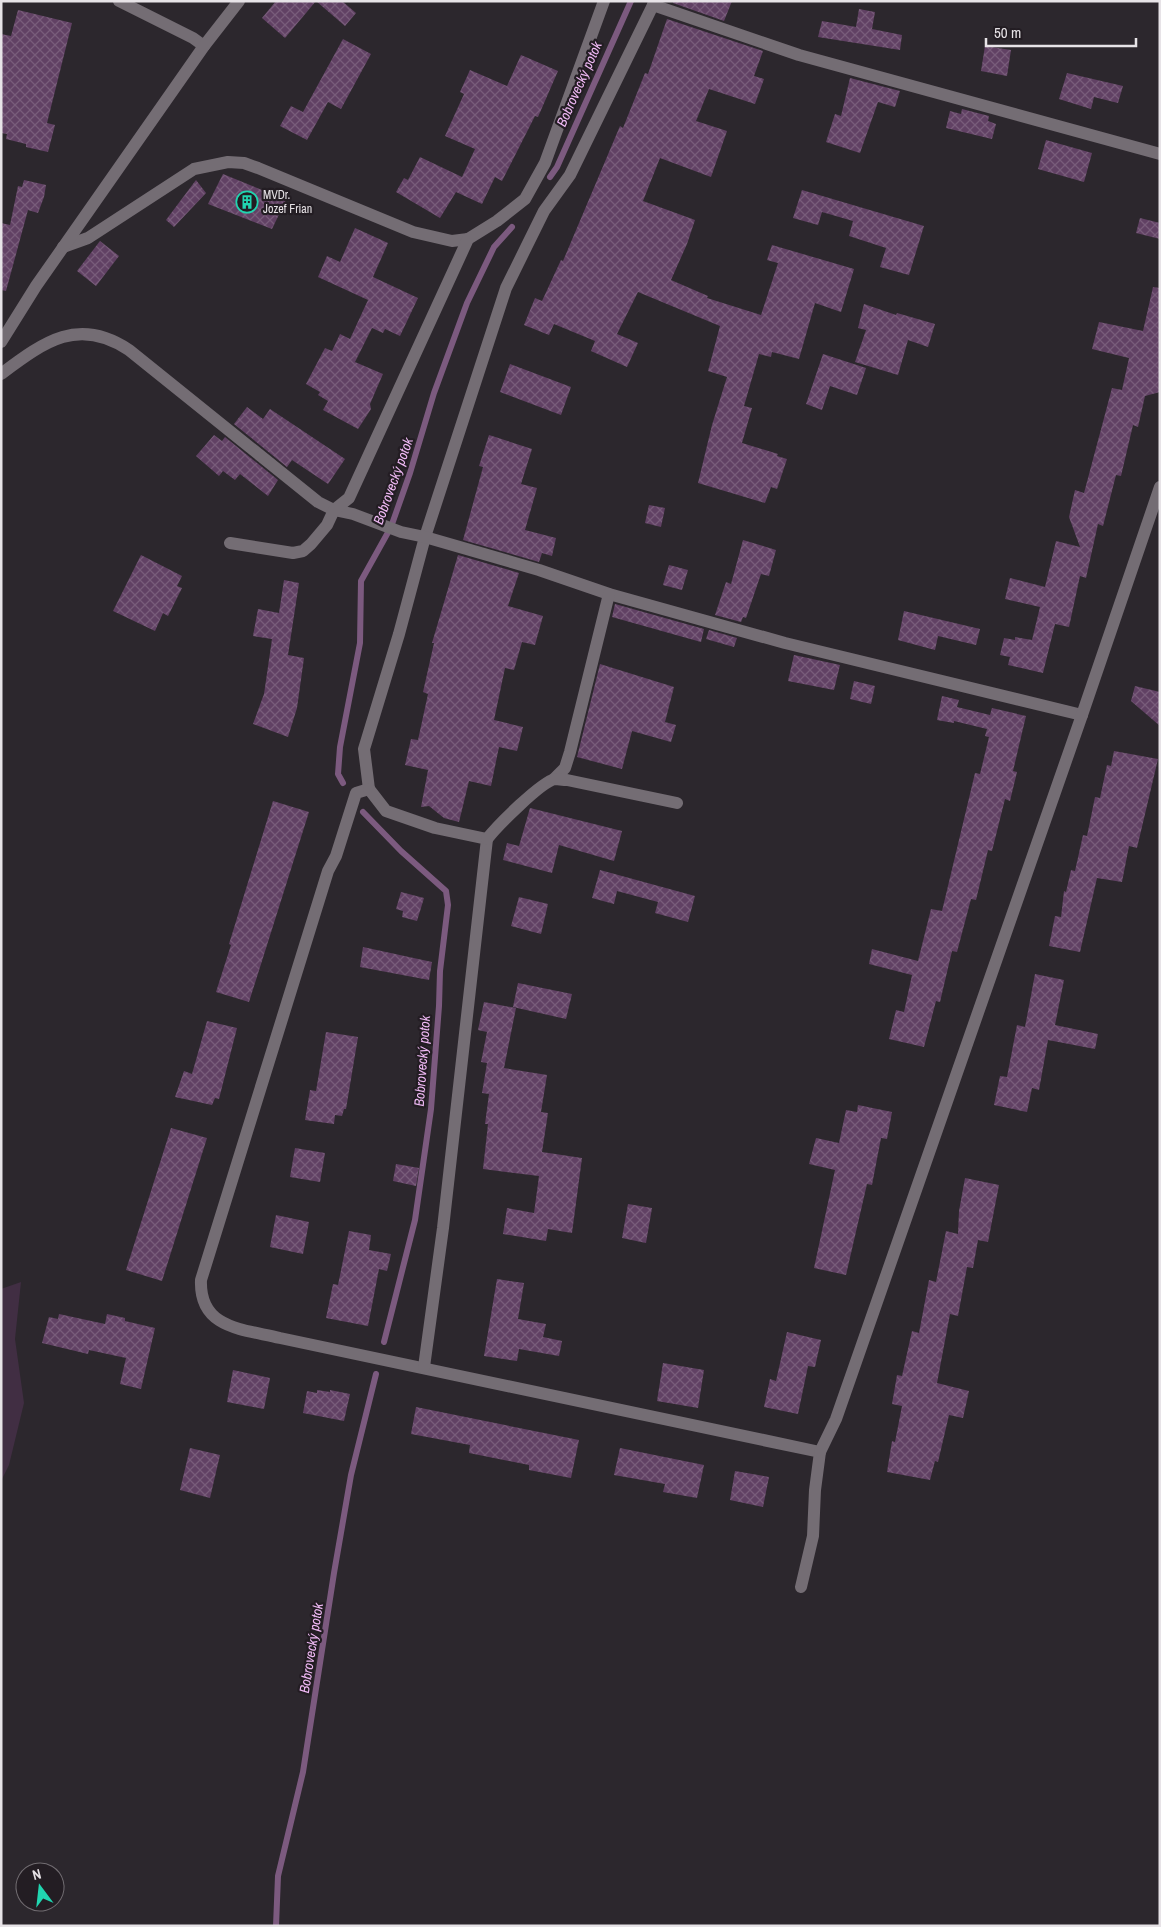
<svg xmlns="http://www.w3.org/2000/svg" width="1161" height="1927" viewBox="0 0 1161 1927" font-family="'Archivo Narrow',sans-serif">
<defs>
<pattern id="building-cross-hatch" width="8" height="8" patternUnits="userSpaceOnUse" patternTransform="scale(1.25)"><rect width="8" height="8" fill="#614164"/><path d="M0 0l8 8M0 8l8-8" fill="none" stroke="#785c7a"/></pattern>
</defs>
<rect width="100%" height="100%" fill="#2c272d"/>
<path fill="#412e43" d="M21,1282L15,1339L24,1403L9,1465L1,1481V1289Z"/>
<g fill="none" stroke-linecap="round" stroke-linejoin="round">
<g stroke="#7c5a7f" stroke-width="6">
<path d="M550,177L557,167L631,1"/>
<path d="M343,783L338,774L340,747L360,643L361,581L391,527L410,473L434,393L467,303L494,247L512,227"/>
<path d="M363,812L401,851L446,891L448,905L440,971L439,1006L431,1109L415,1220L384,1342"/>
<path d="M276,1926L278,1876L303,1772L334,1573L351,1475L376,1374"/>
</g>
</g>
<g fill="url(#building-cross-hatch)">
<path d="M276,1H316L285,38L262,18Z"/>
<path d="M316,1H342L356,13L345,26Z"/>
<path d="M674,1H732L724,21L673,3Z"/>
<path d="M859,9L875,12L872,29L902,35L900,50L818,37L822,21L856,27Z"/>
<path d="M18,10L72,23L47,123L55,125L48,152L26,147V144L6,139L7,134L1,133V34L11,36Z"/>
<path d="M667,19L763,51L754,76L764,79L755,104L709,89L696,121L727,131L711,177L660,158L643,201L695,220L687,244L671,280L708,296L707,298L761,315L778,263L767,260L772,245L854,269L841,312L815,303L799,359L772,352L771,357L759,354L744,406L752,408L742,443L778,454L777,456L787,459L777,489L771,487L765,503L698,483L712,425L727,377L708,371L720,326L638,292L617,334L638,343L627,367L591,351L595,341L554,324L549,335L524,325L535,298L542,301L561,260L563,261L620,126L623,128L645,73L648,74Z"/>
<path d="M343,39L371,54L341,109L328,102L307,140L280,126L291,106L303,112Z"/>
<path d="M985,46L1011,50L1007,76L981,71Z"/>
<path d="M521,55L558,71L538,117L535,116L502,181L495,177L482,204L456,192L440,218L396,192L404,178L408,180L420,157L462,177L475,149L445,136L464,94L460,92L470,70L507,86Z"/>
<path d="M1067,73L1123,86L1118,103L1094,97L1091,109L1059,99Z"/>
<path d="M850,78L900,91L895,107L878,102L860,153L826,142L835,114L841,116Z"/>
<path d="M962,109L989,116L988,121L996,124L992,139L946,128L950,111L961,114Z"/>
<path d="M1046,140L1092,153L1084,182L1038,169Z"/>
<path d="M223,174L286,200L272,229L208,204Z"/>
<path d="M24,180L46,185L44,197L38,213L28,210L6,291L1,290V223L10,225L18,186L22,187Z"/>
<path d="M196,180L206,193L174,227L166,220Z"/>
<path d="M802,190L924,226L909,275L880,267L886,248L849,236L853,221L822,212L818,225L793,218Z"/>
<path d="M1140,218L1160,223V239L1136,233Z"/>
<path d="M355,228L388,243L373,277L418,298L400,336L385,329L383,333L372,328L355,362L383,374L370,404L371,409L358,429L323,410L328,401L318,395L320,392L306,384L325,348L332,351L340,334L350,339L368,300L318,277L327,256L340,262Z"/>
<path d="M100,241L119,256L96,286L77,271Z"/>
<path d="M1153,287L1160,288V392L1145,396L1138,427L1133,425L1121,476L1116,475L1103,526L1098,524L1086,578L1080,576L1069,627L1055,624L1043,673L1008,665L1010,657L1000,655L1004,638L1015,640V637L1032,640L1040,607L1005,599L1010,578L1045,587L1056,541L1080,547L1069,517L1075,490L1084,493L1112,388L1122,390L1129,358L1092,349L1099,322L1143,331Z"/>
<path d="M864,304L896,315L897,313L935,324L928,347L908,340L898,375L855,362L866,330L858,328Z"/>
<path d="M823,354L866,368L857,395L830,386L822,410L806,404Z"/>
<path d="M510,364L571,387L561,415L500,392Z"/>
<path d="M247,407L263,419L270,409L345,459L328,484L292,460L287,467L234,424Z"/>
<path d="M214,435L222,441L225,437L278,480L268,496L240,474L235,480L223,471L219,476L196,456Z"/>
<path d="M489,435L532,449L521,484L537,488L525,530L556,538L552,556L542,553L539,562L463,540L483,467L479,466Z"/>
<path d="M649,505L665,508L661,527L645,523Z"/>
<path d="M743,540L776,550L769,576L761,574L746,618L743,617L741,622L715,615L726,582L731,584Z"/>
<path d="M141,555L182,576L177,586L182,588L168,616L163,613L155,631L113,611Z"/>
<path d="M458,555L519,573L508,606L543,616L535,645L522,642L514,670L505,668L494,720L523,727L517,751L499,747L491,786L469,781L459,822L444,818L429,806L421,807L428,770L405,765L411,739L418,740L428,694L423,692L434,643H432Z"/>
<path d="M669,565L688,570L682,590L663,585Z"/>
<path d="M284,580L299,583L288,655L304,658L297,708L288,737L253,724L264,694L272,639L253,636L258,609L279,613Z"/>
<path d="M615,604L704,629L701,642L612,617Z"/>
<path d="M904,611L980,629L976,645L938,636L935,650L898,640Z"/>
<path d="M709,630L737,638L734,647L706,639Z"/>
<path d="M794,655L840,665L834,690L788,681Z"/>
<path d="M600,664L674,687L665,722L676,725L671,742L632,731L622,769L577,757Z"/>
<path d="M854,681L875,686L871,704L850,699Z"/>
<path d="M1135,686L1160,692V726L1131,701Z"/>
<path d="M942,696L959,700L957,707L990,715L992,708L1026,716L1013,771L1017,772L1010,801L1005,799L992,851L988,850L976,900L971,899L957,952L952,951L940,1002L936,1001L924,1047L889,1039L896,1010L904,1012L912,975L869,964L872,949L918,961L931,909L942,911L975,773L980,774L989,737L985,736L987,729L954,721V723L937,720Z"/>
<path d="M1114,751L1158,759L1137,848L1129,846L1122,882L1097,878L1080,952L1049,946L1055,916L1061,917L1064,891L1066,892L1071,870L1075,871L1083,835L1087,836L1095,797L1100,798L1107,765L1111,766Z"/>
<path d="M273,801L309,812L249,1002L216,992L231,945L229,944Z"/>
<path d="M530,808L622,831L614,861L559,845L552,873L503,860L507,843L519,846Z"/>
<path d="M600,870L695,896L688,922L655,913L658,902L617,891L614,904L592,898Z"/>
<path d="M401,892L424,898L417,921L402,917L403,911L396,909Z"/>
<path d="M519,897L548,904L541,934L511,926Z"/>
<path d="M363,947L432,962L429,980L360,967Z"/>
<path d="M1035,974L1064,980L1055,1025L1098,1034L1095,1049L1048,1040L1039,1090L1032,1088L1027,1112L994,1105L1000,1076L1007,1077L1017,1025L1025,1027Z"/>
<path d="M518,983L572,994L566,1019L513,1007Z"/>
<path d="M484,1002L516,1008L504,1068L547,1075L541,1112L548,1113L542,1152L582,1158L572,1233L548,1229L546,1241L503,1234L507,1208L534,1213L539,1176L483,1169L488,1124H485L489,1094L482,1093L487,1063L481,1062L487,1032L478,1030Z"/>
<path d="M207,1021L237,1028L219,1099L215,1098L212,1105L175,1097L184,1071L192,1074Z"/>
<path d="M326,1032L358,1037L346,1109H344L342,1116L335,1115L334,1124L305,1120L310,1090L316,1091Z"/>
<path d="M858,1105L892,1112L887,1139L881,1138L872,1185L867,1184L846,1275L814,1268L835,1170L809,1164L816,1138L839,1143L846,1110L857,1112Z"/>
<path d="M171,1128L207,1138L162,1281L126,1270Z"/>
<path d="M295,1148L325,1153L320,1182L290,1177Z"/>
<path d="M396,1164L419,1168L416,1186L393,1181Z"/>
<path d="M965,1178L999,1185L988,1242L978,1240L973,1268L967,1267L958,1316L950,1314L937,1383L969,1391L963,1418L949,1415L938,1462L935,1461L930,1480L887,1472L892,1441L895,1442L902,1406L892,1404L897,1375L902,1376L912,1331L919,1333L929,1280L936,1282L946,1231L958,1234L959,1211Z"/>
<path d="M628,1204L652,1208L646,1243L622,1238Z"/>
<path d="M276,1215L309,1222L303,1254L270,1247Z"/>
<path d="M349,1231L371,1235L369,1250L391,1254L387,1271L379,1269L368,1326L326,1318L333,1284L338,1285Z"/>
<path d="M497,1279L524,1283L518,1319L546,1324L543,1337L562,1341L559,1356L519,1349L517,1361L484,1356Z"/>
<path d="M59,1314L105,1324L107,1314L125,1318V1321L155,1328L141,1389L120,1384L126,1358L89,1350L88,1354L42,1343L49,1317L58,1319Z"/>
<path d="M787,1332L821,1340L815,1367L808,1366L798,1414L764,1407L770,1379L776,1381Z"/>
<path d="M663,1363L704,1370L698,1408L657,1401Z"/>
<path d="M233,1370L270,1378L264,1409L227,1402Z"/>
<path d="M317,1390L330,1392V1390L350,1394L344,1421L303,1413L307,1391L317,1393Z"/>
<path d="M416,1407L579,1440L571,1478L529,1470V1465L469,1453L470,1445L411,1434Z"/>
<path d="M190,1448L220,1455L210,1498L180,1490Z"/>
<path d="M620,1448L704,1465L697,1498L663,1492L665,1484L614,1475Z"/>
<path d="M735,1471L769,1477L763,1507L730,1500Z"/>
</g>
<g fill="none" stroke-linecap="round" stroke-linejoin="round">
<g stroke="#746d74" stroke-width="12">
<path d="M119,1L193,38L204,46"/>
<path d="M655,1L570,175L544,211L506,288L425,537L399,634L364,749L369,789L356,793L336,856L328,871L201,1280C199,1329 243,1329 280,1338L820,1452L815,1490L813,1536L801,1587"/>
<path d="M653,5L799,55L1160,154"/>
<path d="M63,247L88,238L194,169L228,162L244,163L258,168L413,232L452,241L468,239"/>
<path d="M1,342L36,286L204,46L239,1"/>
<path d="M1,374C44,342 78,316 129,350L318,502L334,510L353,514L401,532L425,537L539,570L609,594L785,643L1082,715"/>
<path d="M230,543L293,553L303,551L311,544L327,525L334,510L349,498L468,239L497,221L525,199L545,163L604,1"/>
<path d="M554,779L565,768L570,752L609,594"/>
<path d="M369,789L386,811L435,828L487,839L443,1228L424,1367"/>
<path d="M487,839C497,826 541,782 555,779C558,779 563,780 567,780L677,803"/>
<path d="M820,1452L836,1419L1082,715L1160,487"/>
</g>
</g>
<defs>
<g id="building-ring" transform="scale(1.125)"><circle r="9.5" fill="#231d23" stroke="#20d5b0" stroke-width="1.5"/><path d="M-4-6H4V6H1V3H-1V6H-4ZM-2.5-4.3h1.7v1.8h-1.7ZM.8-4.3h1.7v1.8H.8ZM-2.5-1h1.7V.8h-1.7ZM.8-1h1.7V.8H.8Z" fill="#20d5b0"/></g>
</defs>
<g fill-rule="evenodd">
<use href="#building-ring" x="247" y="202"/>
</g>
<g text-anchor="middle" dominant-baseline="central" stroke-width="4.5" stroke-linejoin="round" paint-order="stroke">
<g font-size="12" fill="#e7e3e7" stroke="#231d23" text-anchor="start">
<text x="263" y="195">MVDr.<tspan x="263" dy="14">Jozef Frian</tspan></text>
</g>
<g font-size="14" font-style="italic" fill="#efb9f4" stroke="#231d23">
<text transform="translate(579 84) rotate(-66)">Bobrovecký potok</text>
<text transform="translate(393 481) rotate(-70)">Bobrovecký potok</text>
<text transform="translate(422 1061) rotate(-86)">Bobrovecký potok</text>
<text transform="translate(311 1648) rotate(-81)">Bobrovecký potok</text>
</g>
</g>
<rect width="1161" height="1927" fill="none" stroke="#e7e3e7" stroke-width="5"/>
<g transform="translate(40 1887) rotate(345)"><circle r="24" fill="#231d23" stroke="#716c71"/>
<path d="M0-4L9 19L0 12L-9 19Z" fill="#20d5b0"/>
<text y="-8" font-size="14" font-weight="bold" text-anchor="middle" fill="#e7e3e7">N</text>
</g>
<path d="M986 38v8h150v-8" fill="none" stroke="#e7e3e7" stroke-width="2.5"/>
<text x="994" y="38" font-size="15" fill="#e7e3e7" stroke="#231d23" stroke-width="4" paint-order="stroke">50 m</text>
</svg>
